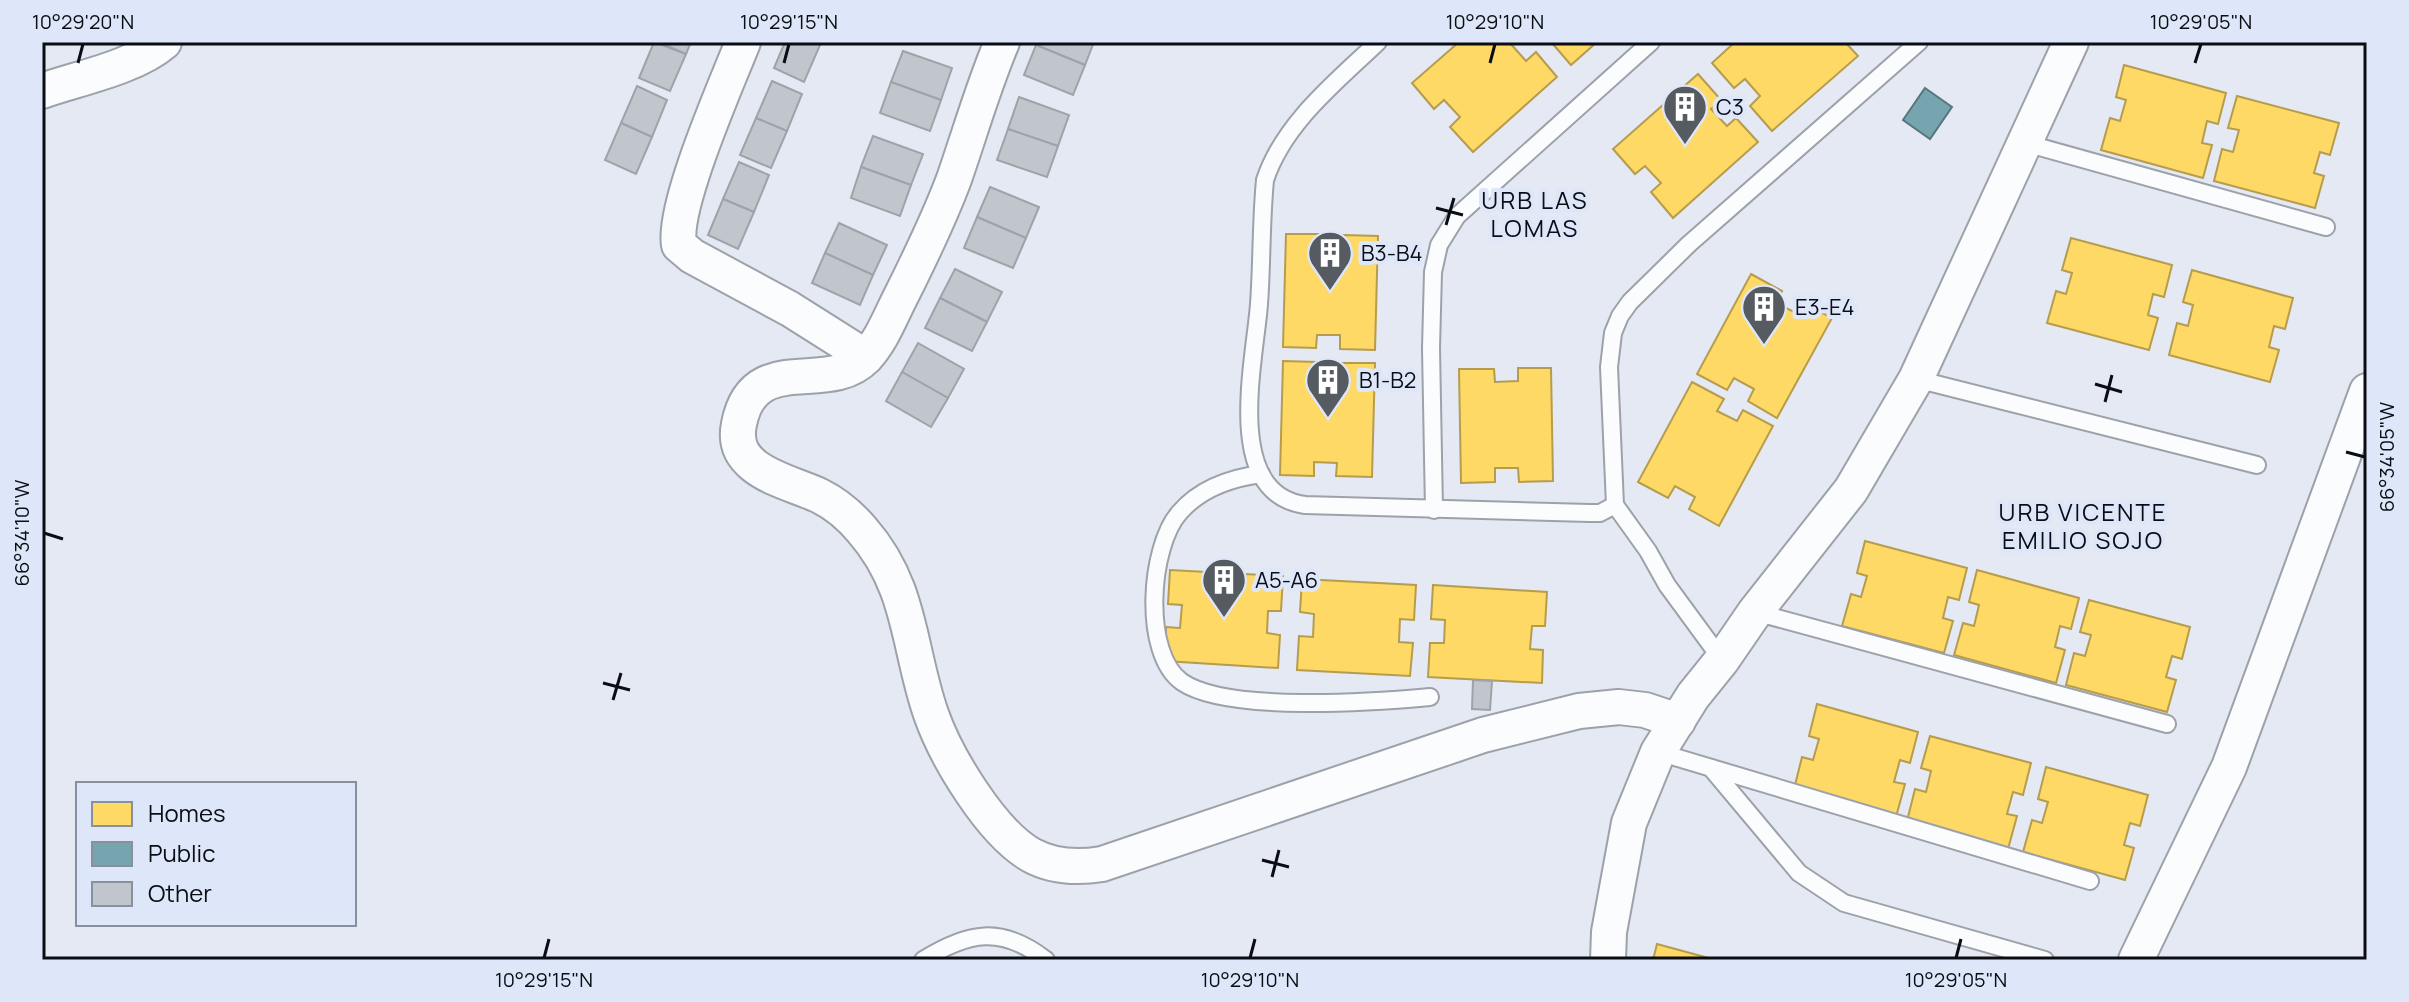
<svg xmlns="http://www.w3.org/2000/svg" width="2409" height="1002" viewBox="0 0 2409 1002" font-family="Manrope,sans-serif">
<rect width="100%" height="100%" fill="#e4e9f3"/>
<g fill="#ffd966" stroke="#b69c4d" stroke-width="2">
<path d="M1459,42H1512L1510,43L1526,61L1536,52L1557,77L1473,152L1450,127L1460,117L1444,100L1434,109L1412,83Z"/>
<path d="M1551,42H1597L1571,65Z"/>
<path d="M1735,42H1845L1858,56L1772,131L1750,106L1760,96L1745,79L1734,88L1712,63Z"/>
<path d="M2124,65L2226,93L2218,124L2207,121L2202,143L2212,145L2203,178L2101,150L2110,118L2120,121L2126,100L2116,97Z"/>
<path d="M1698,74L1721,100L1711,109L1727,126L1736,118L1758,142L1673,218L1651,192L1661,183L1645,166L1635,174L1613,149Z"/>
<path d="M2237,96L2339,123L2330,155L2320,152L2314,173L2324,176L2315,208L2214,181L2222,149L2233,152L2239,130L2228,128Z"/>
<path d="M1286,234H1320V248L1343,249L1344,235L1378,236L1375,350L1340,349V335H1317L1316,348L1283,347Z"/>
<path d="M2071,238L2172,265L2164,297L2153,294L2148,315L2158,318L2149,350L2047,323L2056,291L2066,294L2072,273L2062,270Z"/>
<path d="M2192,270L2293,298L2285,329L2274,326L2269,347L2279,350L2270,382L2169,355L2177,323L2188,326L2193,305L2183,302Z"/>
<path d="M1751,274L1782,291L1776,303L1796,313L1802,302L1832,318L1777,418L1748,401L1754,389L1734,378L1727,390L1697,374Z"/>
<path d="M1283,361L1317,362V375L1340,377V363H1375L1372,477L1336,476L1337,463L1314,462V476L1280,475Z"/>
<path d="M1518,368H1551L1553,481L1519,482L1518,468H1495V482L1461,483L1459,369H1494L1495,382L1518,381Z"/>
<path d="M1692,382L1724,399L1717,411L1737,421L1743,410L1773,426L1719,526L1689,509L1695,497L1675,486L1668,498L1638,482Z"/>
<path d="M1865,541L1967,568L1959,600L1948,597L1943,618L1953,621L1944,653L1842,626L1851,594L1861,597L1867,576L1857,573Z"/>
<path d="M1170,570L1283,576L1281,611H1268L1267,633L1280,635L1278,668L1165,661L1166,627L1180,628L1182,605L1168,604Z"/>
<path d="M1977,570L2079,598L2071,629L2060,626L2055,647L2065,650L2056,683L1954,655L1963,623L1974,626L1979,605L1969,602Z"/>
<path d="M1302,579L1416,585L1414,620L1400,619L1399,642L1413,643L1410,676L1297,670L1299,636L1313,637L1314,614L1300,612Z"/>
<path d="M1433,585L1547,592L1545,626H1532L1530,649L1543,650L1542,683L1428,677L1430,643H1444L1445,620L1431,619Z"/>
<path d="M2089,600L2190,627L2182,659L2172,656L2166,677L2176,680L2167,712L2066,685L2074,653L2085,656L2091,635L2080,632Z"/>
<path d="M1817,704L1918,732L1910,763L1900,760L1894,782L1905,784L1896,817L1794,789L1802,757L1813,760L1819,739L1809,736Z"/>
<path d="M1930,736L2031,763L2023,795L2013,792L2007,814L2017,816L2008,849L1907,821L1915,789L1926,792L1931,771L1921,768Z"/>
<path d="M2046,767L2148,795L2140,826L2130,823L2124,845L2134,848L2125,880L2023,852L2032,820L2042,823L2048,802L2038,799Z"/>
<path d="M1657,944L1716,960H1653Z"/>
</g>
<path fill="#76a5af" stroke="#567780" stroke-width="2" d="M1925,88L1952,107L1930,139L1903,120Z"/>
<g fill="#c1c6cd" stroke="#9ea3a9" stroke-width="2">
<path d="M654,42L686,54L670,91L639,78Z"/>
<path d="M658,42H691L686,54Z"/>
<path d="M785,42H814L820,45L804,82L774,68Z"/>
<path d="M1037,42H1094L1085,65L1036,45Z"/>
<path d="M1036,45L1085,65L1073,95L1024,75Z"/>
<path d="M903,51L952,68L941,100L891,82Z"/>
<path d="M772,81L802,94L787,131L756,118Z"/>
<path d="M891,82L941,100L930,131L880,113Z"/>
<path d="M637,86L667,100L652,137L621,123Z"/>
<path d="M1019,97L1069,115L1058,146L1008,129Z"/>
<path d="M756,118L787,131L771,168L740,155Z"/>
<path d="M621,123L652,137L636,174L605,160Z"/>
<path d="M1008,129L1058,146L1047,177L997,160Z"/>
<path d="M873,136L923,154L911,185L861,167Z"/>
<path d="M739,162L769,175L754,212L723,199Z"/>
<path d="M861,167L911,185L900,216L851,198Z"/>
<path d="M990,187L1039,207L1026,238L977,217Z"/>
<path d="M723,199L754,212L738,249L708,235Z"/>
<path d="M977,217L1026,238L1013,268L964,248Z"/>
<path d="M839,223L887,245L873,275L825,253Z"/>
<path d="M825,253L873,275L860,305L812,283Z"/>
<path d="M955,269L1002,292L987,322L940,298Z"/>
<path d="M940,298L987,322L972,351L925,328Z"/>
<path d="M918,343L964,369L948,398L902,372Z"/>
<path d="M902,372L948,398L931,427L886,401Z"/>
<path d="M1473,680L1492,681L1490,710L1472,709Z"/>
</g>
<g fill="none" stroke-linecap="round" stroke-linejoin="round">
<g stroke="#9da1a9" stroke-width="20">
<g id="lane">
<path d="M1378,42C1336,82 1284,123 1265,180C1261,221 1262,263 1259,304C1255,361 1222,493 1305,505L1590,513H1600L1615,505"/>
<path d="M2025,143L2326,227"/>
<path d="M1916,379L2257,465"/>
<path d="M1261,474C1231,478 1201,488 1180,512C1149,546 1142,654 1182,682C1227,713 1375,702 1430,697"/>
<path d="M1434,510L1431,348L1433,272L1439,245L1457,216L1651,42"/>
<path d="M1755,612L2167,724"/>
<path d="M1722,660L1667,585L1648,551L1615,505L1609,367L1613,333L1620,316L1630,302L1689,244L1919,42"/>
<path d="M1658,752L2090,881"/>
<path d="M1711,768L1799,873L1844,903L2045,960"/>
<path d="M923,960C968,932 1001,925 1046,960"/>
</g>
</g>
<g stroke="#9da1a9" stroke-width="38">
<g id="street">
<path d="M743,42C727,83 672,206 679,245L692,256L790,309L866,357"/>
<path d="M1002,42C983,87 970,133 954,179C939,219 921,256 902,294C891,315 882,340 866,357C828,397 754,348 739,424C729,472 789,481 820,496C836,504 851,517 862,530C912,587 908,648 931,714C946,757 991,832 1031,855C1053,867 1078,868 1102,864L1483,735L1579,711L1619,707L1645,710L1678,721"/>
<path d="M42,91C79,78 135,67 164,42"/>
<path d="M1608,960L1609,932L1629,823L1658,752L1693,696L1722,660L1755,612L1851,490L1916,379L2071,42"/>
<path d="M2136,960L2229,767L2367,391"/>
</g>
</g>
<use href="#lane" stroke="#fbfcfd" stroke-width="16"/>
<use href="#street" stroke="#fbfcfd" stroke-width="34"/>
</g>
<path fill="none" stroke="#0a0d13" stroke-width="3" d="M78,63L83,44M784,63L789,44M1490,63L1495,44M2195,63L2201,44M1436,208L1463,215M1446,225L1454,198M2095,384L2122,392M2105,402L2112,375M2346,452L2365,457M44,533L63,539M603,683L630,690M613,700L621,673M1262,860L1289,867M1272,877L1279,850M544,958L549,939M1250,958L1255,939M1956,958L1961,939"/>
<defs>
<g id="building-pin" transform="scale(2.3)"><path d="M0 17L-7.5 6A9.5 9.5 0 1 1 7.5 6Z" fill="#565a61" stroke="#dee7f9"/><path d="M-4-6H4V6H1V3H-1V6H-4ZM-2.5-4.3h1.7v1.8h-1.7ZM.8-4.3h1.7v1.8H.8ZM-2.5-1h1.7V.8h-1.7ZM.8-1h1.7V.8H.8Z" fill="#fff"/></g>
</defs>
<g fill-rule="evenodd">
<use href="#building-pin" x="1685" y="107"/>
<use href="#building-pin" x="1330" y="253"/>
<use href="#building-pin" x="1764" y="307"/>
<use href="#building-pin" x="1328" y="380"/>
<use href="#building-pin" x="1224" y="580"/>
</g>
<g text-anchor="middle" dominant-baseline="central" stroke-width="8" stroke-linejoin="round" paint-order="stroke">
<g font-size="22" fill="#0a0d13" stroke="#dee7f9" text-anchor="start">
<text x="1716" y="107">C3</text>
<text x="1361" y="253">B3-B4</text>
<text x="1795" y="307">E3-E4</text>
<text x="1359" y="380">B1-B2</text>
<text x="1255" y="580">A5-A6</text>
</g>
<g font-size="24" letter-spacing="2" fill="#0a0d13" stroke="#dee7f9">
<text x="1535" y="199">URB LAS<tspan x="1535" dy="28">LOMAS</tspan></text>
<text x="2083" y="511">URB VICENTE<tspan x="2083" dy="28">EMILIO SOJO</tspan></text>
</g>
</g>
<rect width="2409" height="1002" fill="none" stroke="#dee7f9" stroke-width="88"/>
<rect x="76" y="782" width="280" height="144" fill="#dee7f9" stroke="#89909d" stroke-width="2"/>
<rect x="92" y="802" width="40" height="24" fill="#ffd966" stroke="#89909d" stroke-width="2"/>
<text x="148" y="822" font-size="24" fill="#0a0d13">Homes</text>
<rect x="92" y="842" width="40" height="24" fill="#76a5af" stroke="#89909d" stroke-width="2"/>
<text x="148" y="862" font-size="24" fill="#0a0d13">Public</text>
<rect x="92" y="882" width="40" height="24" fill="#c1c6cd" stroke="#89909d" stroke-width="2"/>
<text x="148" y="902" font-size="24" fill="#0a0d13">Other</text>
<rect x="44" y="44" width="2321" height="914" fill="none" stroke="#0a0d13" stroke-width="3"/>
<g font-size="20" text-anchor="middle" fill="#0a0d13">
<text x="83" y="29">10°29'20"N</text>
<text x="789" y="29">10°29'15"N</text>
<text x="1495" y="29">10°29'10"N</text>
<text x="2201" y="29">10°29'05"N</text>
<text transform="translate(2387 457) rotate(-90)" y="7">66°34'05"W</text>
<text transform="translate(22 533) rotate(-90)" y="7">66°34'10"W</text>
<text x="544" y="987">10°29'15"N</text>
<text x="1250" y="987">10°29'10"N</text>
<text x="1956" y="987">10°29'05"N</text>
</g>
</svg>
